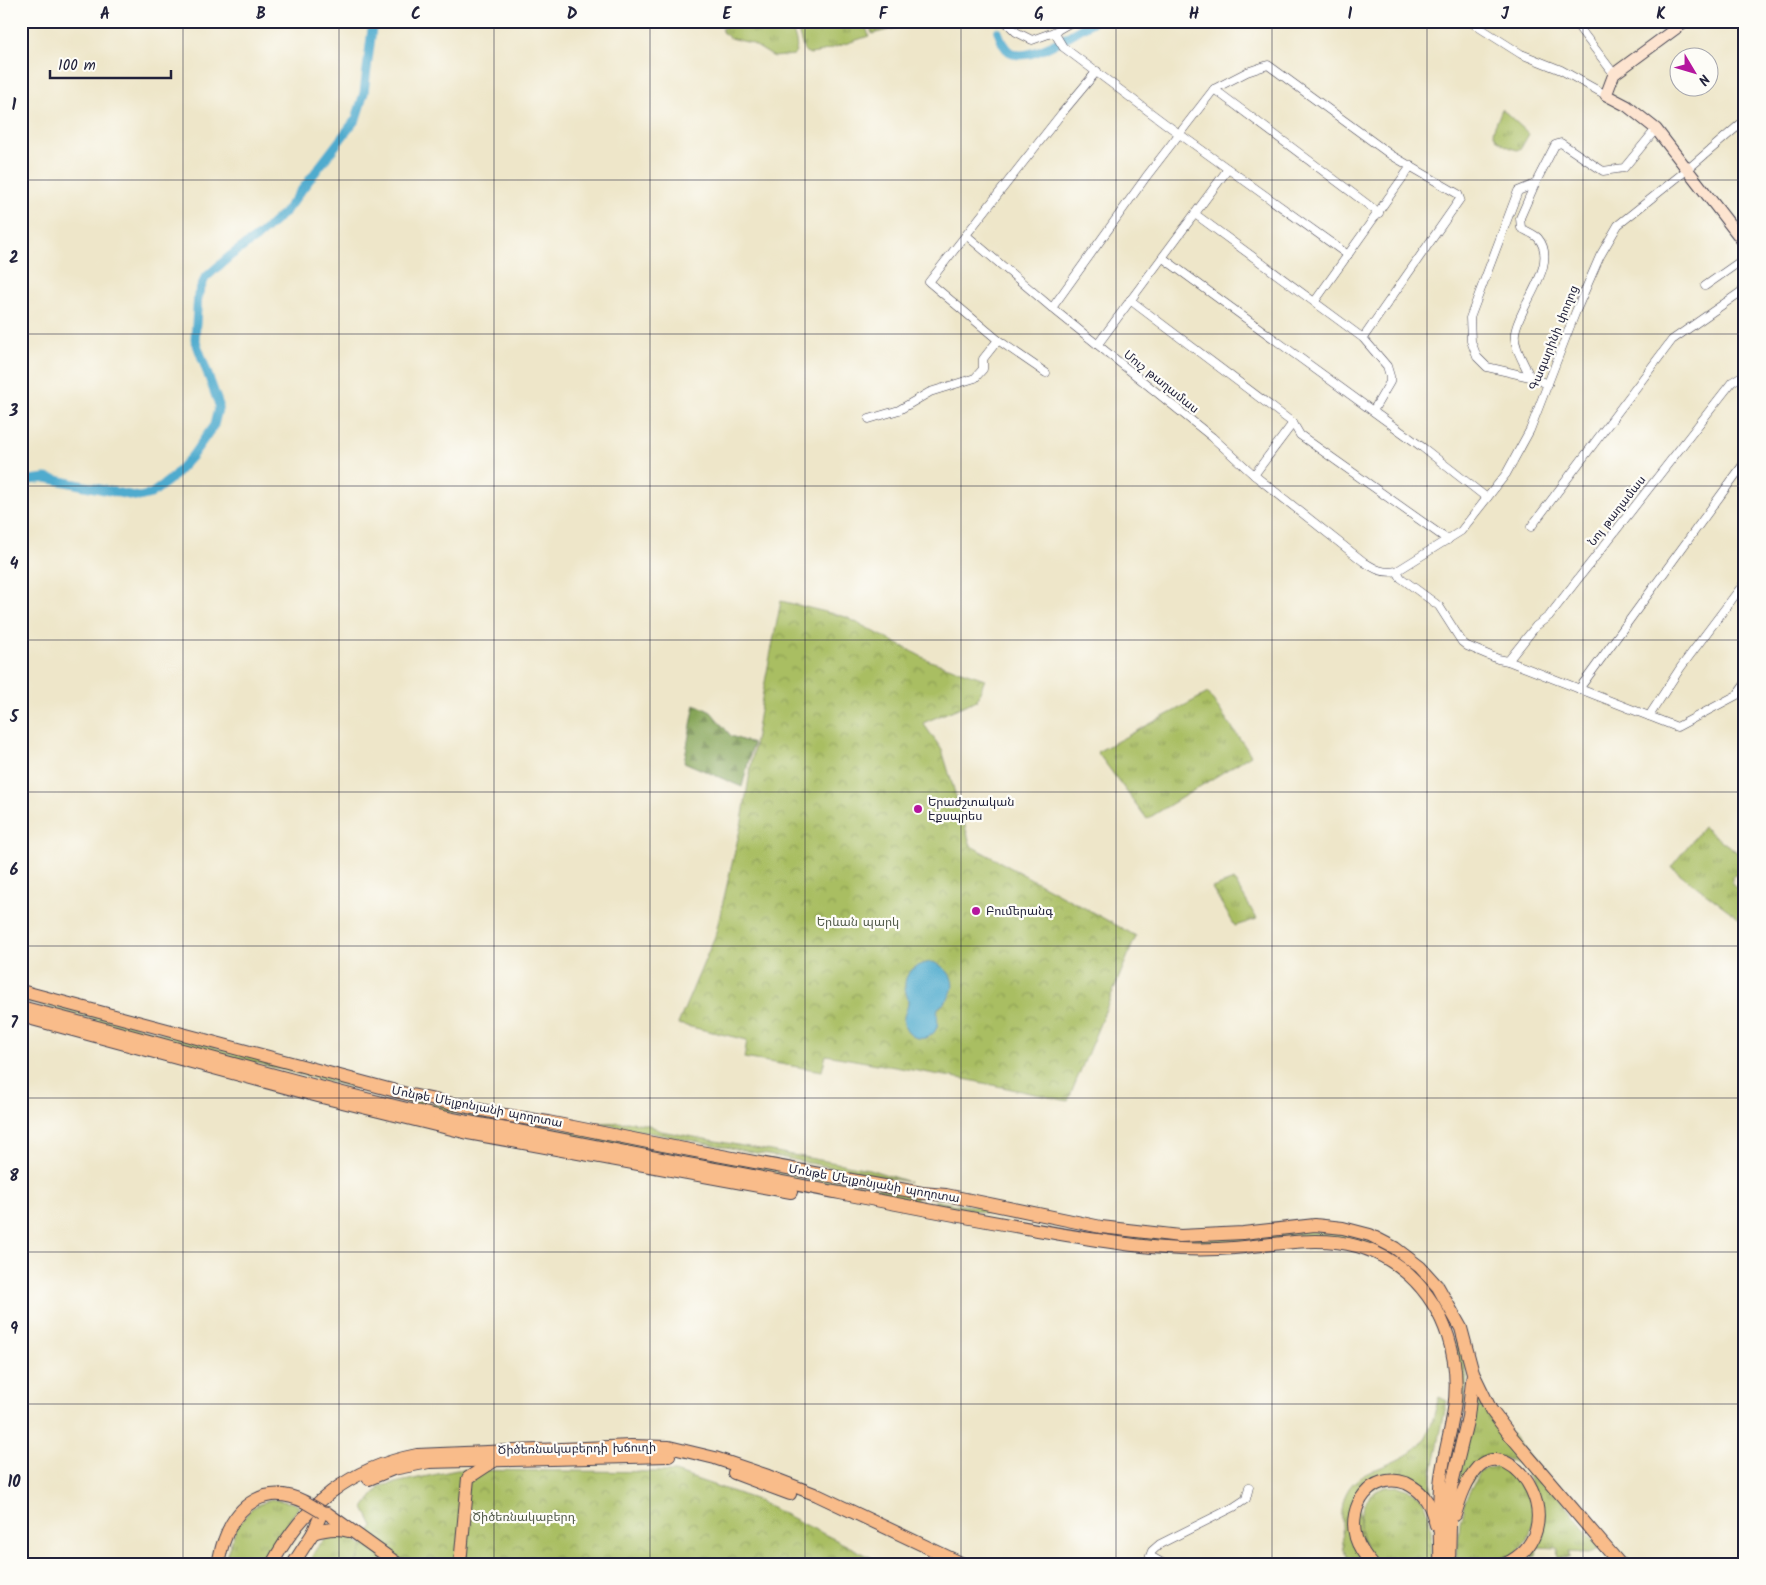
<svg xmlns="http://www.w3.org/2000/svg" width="1766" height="1585" viewBox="0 0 1766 1585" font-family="Kalam,'Noto Sans Armenian',sans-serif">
<defs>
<pattern id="grass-tufts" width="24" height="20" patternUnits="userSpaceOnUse" patternTransform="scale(1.25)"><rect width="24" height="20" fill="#a9be62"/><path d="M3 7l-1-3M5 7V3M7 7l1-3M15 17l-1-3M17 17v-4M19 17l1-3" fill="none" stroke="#899a52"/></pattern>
<pattern id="forest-firs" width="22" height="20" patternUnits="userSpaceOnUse" patternTransform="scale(1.25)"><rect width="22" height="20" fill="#86a558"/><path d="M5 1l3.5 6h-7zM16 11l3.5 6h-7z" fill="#6d864a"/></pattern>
<pattern id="park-crowns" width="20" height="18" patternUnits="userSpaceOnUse" patternTransform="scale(1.25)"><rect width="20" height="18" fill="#a9be62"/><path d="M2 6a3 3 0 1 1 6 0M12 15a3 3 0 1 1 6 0" fill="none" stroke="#899a52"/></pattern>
</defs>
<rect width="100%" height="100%" fill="#fdfcf7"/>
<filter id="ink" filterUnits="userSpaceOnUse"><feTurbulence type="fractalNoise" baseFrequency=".02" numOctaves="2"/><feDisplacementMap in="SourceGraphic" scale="10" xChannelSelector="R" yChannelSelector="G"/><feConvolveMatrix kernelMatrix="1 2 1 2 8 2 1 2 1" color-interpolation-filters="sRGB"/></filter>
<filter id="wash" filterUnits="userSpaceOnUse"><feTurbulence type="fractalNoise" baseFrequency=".0096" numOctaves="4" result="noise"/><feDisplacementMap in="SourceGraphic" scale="20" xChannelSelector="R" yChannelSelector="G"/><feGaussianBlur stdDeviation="1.12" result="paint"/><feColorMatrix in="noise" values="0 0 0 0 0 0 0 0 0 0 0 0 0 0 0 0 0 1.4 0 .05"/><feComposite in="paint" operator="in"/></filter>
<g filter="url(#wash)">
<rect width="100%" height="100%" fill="#eee6c9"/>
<g fill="url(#grass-tufts)" stroke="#66704e">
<path d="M738,21H789C792,31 801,46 794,55L774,57L751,43L730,38L722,32V28Z"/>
<path d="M795,21H864L869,36L817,53L810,54L804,51Z"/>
<path d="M868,21H924L872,34Z"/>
<path d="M1502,109L1529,134L1521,148L1517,150C1507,147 1495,142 1493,131Z"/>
<path d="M1208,693L1251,755L1147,819L1097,752Z"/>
<path d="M1703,827L1745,858V873H1737L1732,877V883L1736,888L1745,890V923L1671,867Z"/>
<path d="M1234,880L1257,919L1235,926L1212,888Z"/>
<path d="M21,996L433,1104L916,1195V1201L746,1170L432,1109L21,1001Z"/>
<path d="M632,1122L649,1125L661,1131L869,1169L909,1182L599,1123Z"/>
<path d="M935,1200L953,1204L976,1206L1086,1226L1087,1232L935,1203Z"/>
<path d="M1304,1230L1340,1233L1379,1244L1424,1277L1440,1299L1455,1326L1465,1364L1467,1380L1465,1404L1444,1497L1449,1451L1461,1395L1462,1378L1452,1328L1437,1302L1421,1280L1339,1237L1217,1244L1162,1245L1110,1238L1111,1232Z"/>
<path d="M1475,1387L1599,1548L1589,1553L1570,1552V1558H1559L1558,1548L1537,1547L1536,1556L1532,1557C1532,1546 1541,1539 1542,1528C1543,1520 1538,1510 1536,1502C1528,1470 1524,1458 1488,1457L1456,1501L1462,1458Z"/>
<path d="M1439,1397L1447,1401L1432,1474L1431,1496C1422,1485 1414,1481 1401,1476L1357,1496L1365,1564H1351C1341,1549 1343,1541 1342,1524C1338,1464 1385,1476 1419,1446C1431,1435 1434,1412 1439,1397Z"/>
<path d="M1499,1466L1510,1469L1523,1481L1535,1516L1528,1540L1511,1556L1473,1564H1456L1460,1523L1465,1501L1479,1472L1487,1468Z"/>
<path d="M1398,1486C1406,1489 1414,1491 1420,1497C1434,1511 1431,1545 1432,1564H1379C1356,1547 1350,1498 1383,1488C1387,1486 1393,1487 1398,1486Z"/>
<path d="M271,1499L294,1503L299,1507L273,1544L263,1564H223L237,1526L252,1508Z"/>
<path d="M338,1535L354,1539L388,1564H308C317,1547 319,1540 338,1535Z"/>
</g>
<path fill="url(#forest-firs)" stroke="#54644a" d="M695,704L711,712L731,736L753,744L742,787L684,762Z"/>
<g fill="url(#park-crowns)" stroke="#66704e">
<path d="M781,601L846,617L930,661L985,679L977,700L923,723L942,750L971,846L1136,936L1068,1101L969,1080L826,1055L822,1071L744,1058L747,1040L678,1024L715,936L742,821L763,692Z"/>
<path d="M457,1470L675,1472L754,1499L884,1564H355L373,1526L364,1508L380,1486Z"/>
</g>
<path fill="#50abce" stroke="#396684" d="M933,962C958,972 959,993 938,1008C936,1014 939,1021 937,1027C931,1044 907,1041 904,1024C902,1015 908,1010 908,1002C908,997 905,992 905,987C904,971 918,963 933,962Z"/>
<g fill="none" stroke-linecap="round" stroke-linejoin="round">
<g stroke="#50abce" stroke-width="9">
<path d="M998,32C1001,39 1003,48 1010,52C1029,65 1076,31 1094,21"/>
<path d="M21,481L46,478L139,497L151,494L172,478L192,456L214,425L219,405L195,339L198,295L205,278L230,256L257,237L284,213L356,119L364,93L373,21"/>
</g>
</g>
</g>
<g filter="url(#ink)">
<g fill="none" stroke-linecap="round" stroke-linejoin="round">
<g stroke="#413f50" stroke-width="9">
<g id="street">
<path d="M1005,21L1016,32L1032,40L1054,32L1073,21"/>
<path d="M1469,21L1521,54L1561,70L1606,95"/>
<path d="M1574,21L1614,74"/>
<path d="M1054,32L1063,47L1167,125L1348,255"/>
<path d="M1214,89L1379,213"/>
<path d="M1195,214L1363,338L1387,366L1390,376V382L1373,411"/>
<path d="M966,235L1052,308L1212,437L1254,475L1364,562C1375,569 1383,574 1397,571L1461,531L1506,474L1530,430L1576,311L1600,256L1618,225L1688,169L1745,120"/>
<path d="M1163,258L1422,447L1487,498"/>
<path d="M1705,286L1745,258"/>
<path d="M1130,300L1293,423L1300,435L1448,540"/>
<path d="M1315,301L1411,166"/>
<path d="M1052,308L1146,177L1214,89L1247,72L1268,65L1391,155L1458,194L1460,199L1363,338"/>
<path d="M998,340L1046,373"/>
<path d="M1098,344L1228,169"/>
<path d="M1530,377C1525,364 1513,347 1515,333C1519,305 1560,264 1538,238C1534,234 1526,231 1521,228L1520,218L1535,184"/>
<path d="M1548,384L1530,377L1487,367L1477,357L1471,341L1470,318L1518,191L1535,184L1555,145L1561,143L1603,171L1624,168L1656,129"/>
<path d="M869,419L899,410L930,392L975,378L983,369V359L998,340L929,282L1062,113L1097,71"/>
<path d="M1254,475L1293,423"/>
<path d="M1531,527L1672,340L1745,289"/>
<path d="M1397,571L1401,578L1439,606L1462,642L1467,646L1498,659L1508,661L1677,727L1737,695L1745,684"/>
<path d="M1508,661L1536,626L1549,616L1732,382L1745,374"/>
<path d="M1579,689L1745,462"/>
<path d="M1649,716L1681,667L1745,582"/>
<path d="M1164,1564L1150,1556L1152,1551L1160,1544L1234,1507L1246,1499L1249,1487"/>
</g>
</g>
<g stroke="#413f50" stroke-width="13">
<path id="secondary" d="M1686,21L1614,74L1606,95L1627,106L1656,129L1745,244"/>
</g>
<g stroke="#413f50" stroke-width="14">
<g id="primary">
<path d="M21,991L407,1094L505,1115L548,1122L663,1145L922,1193L946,1195L1101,1227L1180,1236L1243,1233L1315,1225L1343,1228L1370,1235L1395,1248L1420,1267L1438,1287L1461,1328L1473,1373L1468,1417L1451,1488L1449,1564"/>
<path d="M21,1007C150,1040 278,1078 407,1109C443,1118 481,1124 518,1131C589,1145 659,1159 731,1172C853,1195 975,1221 1097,1240C1138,1246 1177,1251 1218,1249C1287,1246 1350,1222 1409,1275C1446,1309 1461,1360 1454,1409C1451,1432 1444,1454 1441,1477C1437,1504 1441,1536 1440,1564"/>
<path d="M21,1016L318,1096L468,1133L791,1192"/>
<path d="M1474,1375L1491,1410L1510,1435L1620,1564"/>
<path d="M734,1473L790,1494"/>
<path d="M369,1479L393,1469L429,1462L669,1456"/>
<path d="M1455,1515C1460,1498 1466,1480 1478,1467C1513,1433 1577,1530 1505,1564"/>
<path d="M313,1533C325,1529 337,1527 349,1531"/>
<path d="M218,1564C220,1556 221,1548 224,1541C237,1503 267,1483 305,1502"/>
<path d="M272,1564C304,1504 350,1468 417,1455L631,1446L669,1447L715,1458L768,1476L817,1495L963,1564"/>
<path d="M293,1564L313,1533L322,1512L327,1513L398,1564"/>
<path d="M460,1564L468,1478L494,1461"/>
<path d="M1372,1564C1365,1556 1359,1548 1356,1538C1347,1506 1371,1471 1406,1483C1412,1486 1420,1491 1424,1497C1431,1505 1433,1515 1436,1525"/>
</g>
</g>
<use href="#street" stroke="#fff" stroke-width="8"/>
<use href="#secondary" stroke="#fde4d0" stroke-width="11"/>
<use href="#primary" stroke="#f9bc8a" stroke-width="12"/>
<g stroke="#413f50" stroke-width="14" stroke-linecap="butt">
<path id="primary-bridge" d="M305,1502L322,1512"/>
</g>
<use href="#primary-bridge" stroke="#f9bc8a" stroke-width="12"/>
</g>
</g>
<path fill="none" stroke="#22223b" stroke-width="1" stroke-opacity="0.55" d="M183,21V1564M339,21V1564M494,21V1564M650,21V1564M805,21V1564M961,21V1564M1116,21V1564M1272,21V1564M1427,21V1564M1583,21V1564M21,180H1745M21,334H1745M21,486H1745M21,640H1745M21,792H1745M21,946H1745M21,1098H1745M21,1252H1745M21,1404H1745"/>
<g fill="#b5179e" stroke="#fdfcf7" stroke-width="2">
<circle cx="918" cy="809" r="5"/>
<circle cx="976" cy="911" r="5"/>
</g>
<g text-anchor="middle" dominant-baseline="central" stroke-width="4.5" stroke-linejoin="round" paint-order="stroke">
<g font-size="12" fill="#22223b" stroke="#fdfcf7">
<text transform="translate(1554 338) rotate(-68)">Գագարինի փողոց</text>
<text transform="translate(1161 382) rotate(39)">Մուշ թաղամաս</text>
<text transform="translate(1617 511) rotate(-52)">Նոյ թաղամաս</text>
<text transform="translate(477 1107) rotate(11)">Մոնթե Մելքոնյանի պողոտա</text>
<text transform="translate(874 1184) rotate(10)">Մոնթե Մելքոնյանի պողոտա</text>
<text transform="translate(577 1449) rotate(-1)">Ծիծեռնակաբերդի խճուղի</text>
</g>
<g font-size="12" fill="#22223b" stroke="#fdfcf7" text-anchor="start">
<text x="928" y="802">Երաժշտական<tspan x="928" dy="14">Էքսպրես</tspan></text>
<text x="986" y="911">Բումերանգ</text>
</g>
<g font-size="12" fill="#515949" stroke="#fdfcf7">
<text x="858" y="922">Երևան պարկ</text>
<text x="524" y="1517">Ծիծեռնակաբերդ</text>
</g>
</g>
<rect width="1766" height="1585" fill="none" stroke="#fdfcf7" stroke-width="55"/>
<g transform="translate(1694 72) rotate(128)"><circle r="24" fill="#fdfcf7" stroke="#a5a5ac"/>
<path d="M0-4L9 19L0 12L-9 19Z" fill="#b5179e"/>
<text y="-8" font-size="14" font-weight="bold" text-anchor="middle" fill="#22223b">N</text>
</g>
<path d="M50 70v8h121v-8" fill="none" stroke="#22223b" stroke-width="2.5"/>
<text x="58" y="70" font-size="15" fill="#22223b" stroke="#fdfcf7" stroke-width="4" paint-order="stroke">100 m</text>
<rect x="28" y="28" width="1710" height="1530" fill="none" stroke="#22223b" stroke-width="2"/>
<g font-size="16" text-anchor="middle" font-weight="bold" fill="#22223b">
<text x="105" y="19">A</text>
<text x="261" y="19">B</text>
<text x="416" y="19">C</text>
<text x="572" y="19">D</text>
<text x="727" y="19">E</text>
<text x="883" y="19">F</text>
<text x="1039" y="19">G</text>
<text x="1194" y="19">H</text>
<text x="1350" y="19">I</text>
<text x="1505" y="19">J</text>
<text x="1661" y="19">K</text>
<text x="14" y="110">1</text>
<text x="14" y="263">2</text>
<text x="14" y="416">3</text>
<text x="14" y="569">4</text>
<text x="14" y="722">5</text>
<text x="14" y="875">6</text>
<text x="14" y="1028">7</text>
<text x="14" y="1181">8</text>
<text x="14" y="1334">9</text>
<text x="14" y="1487">10</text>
</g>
</svg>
